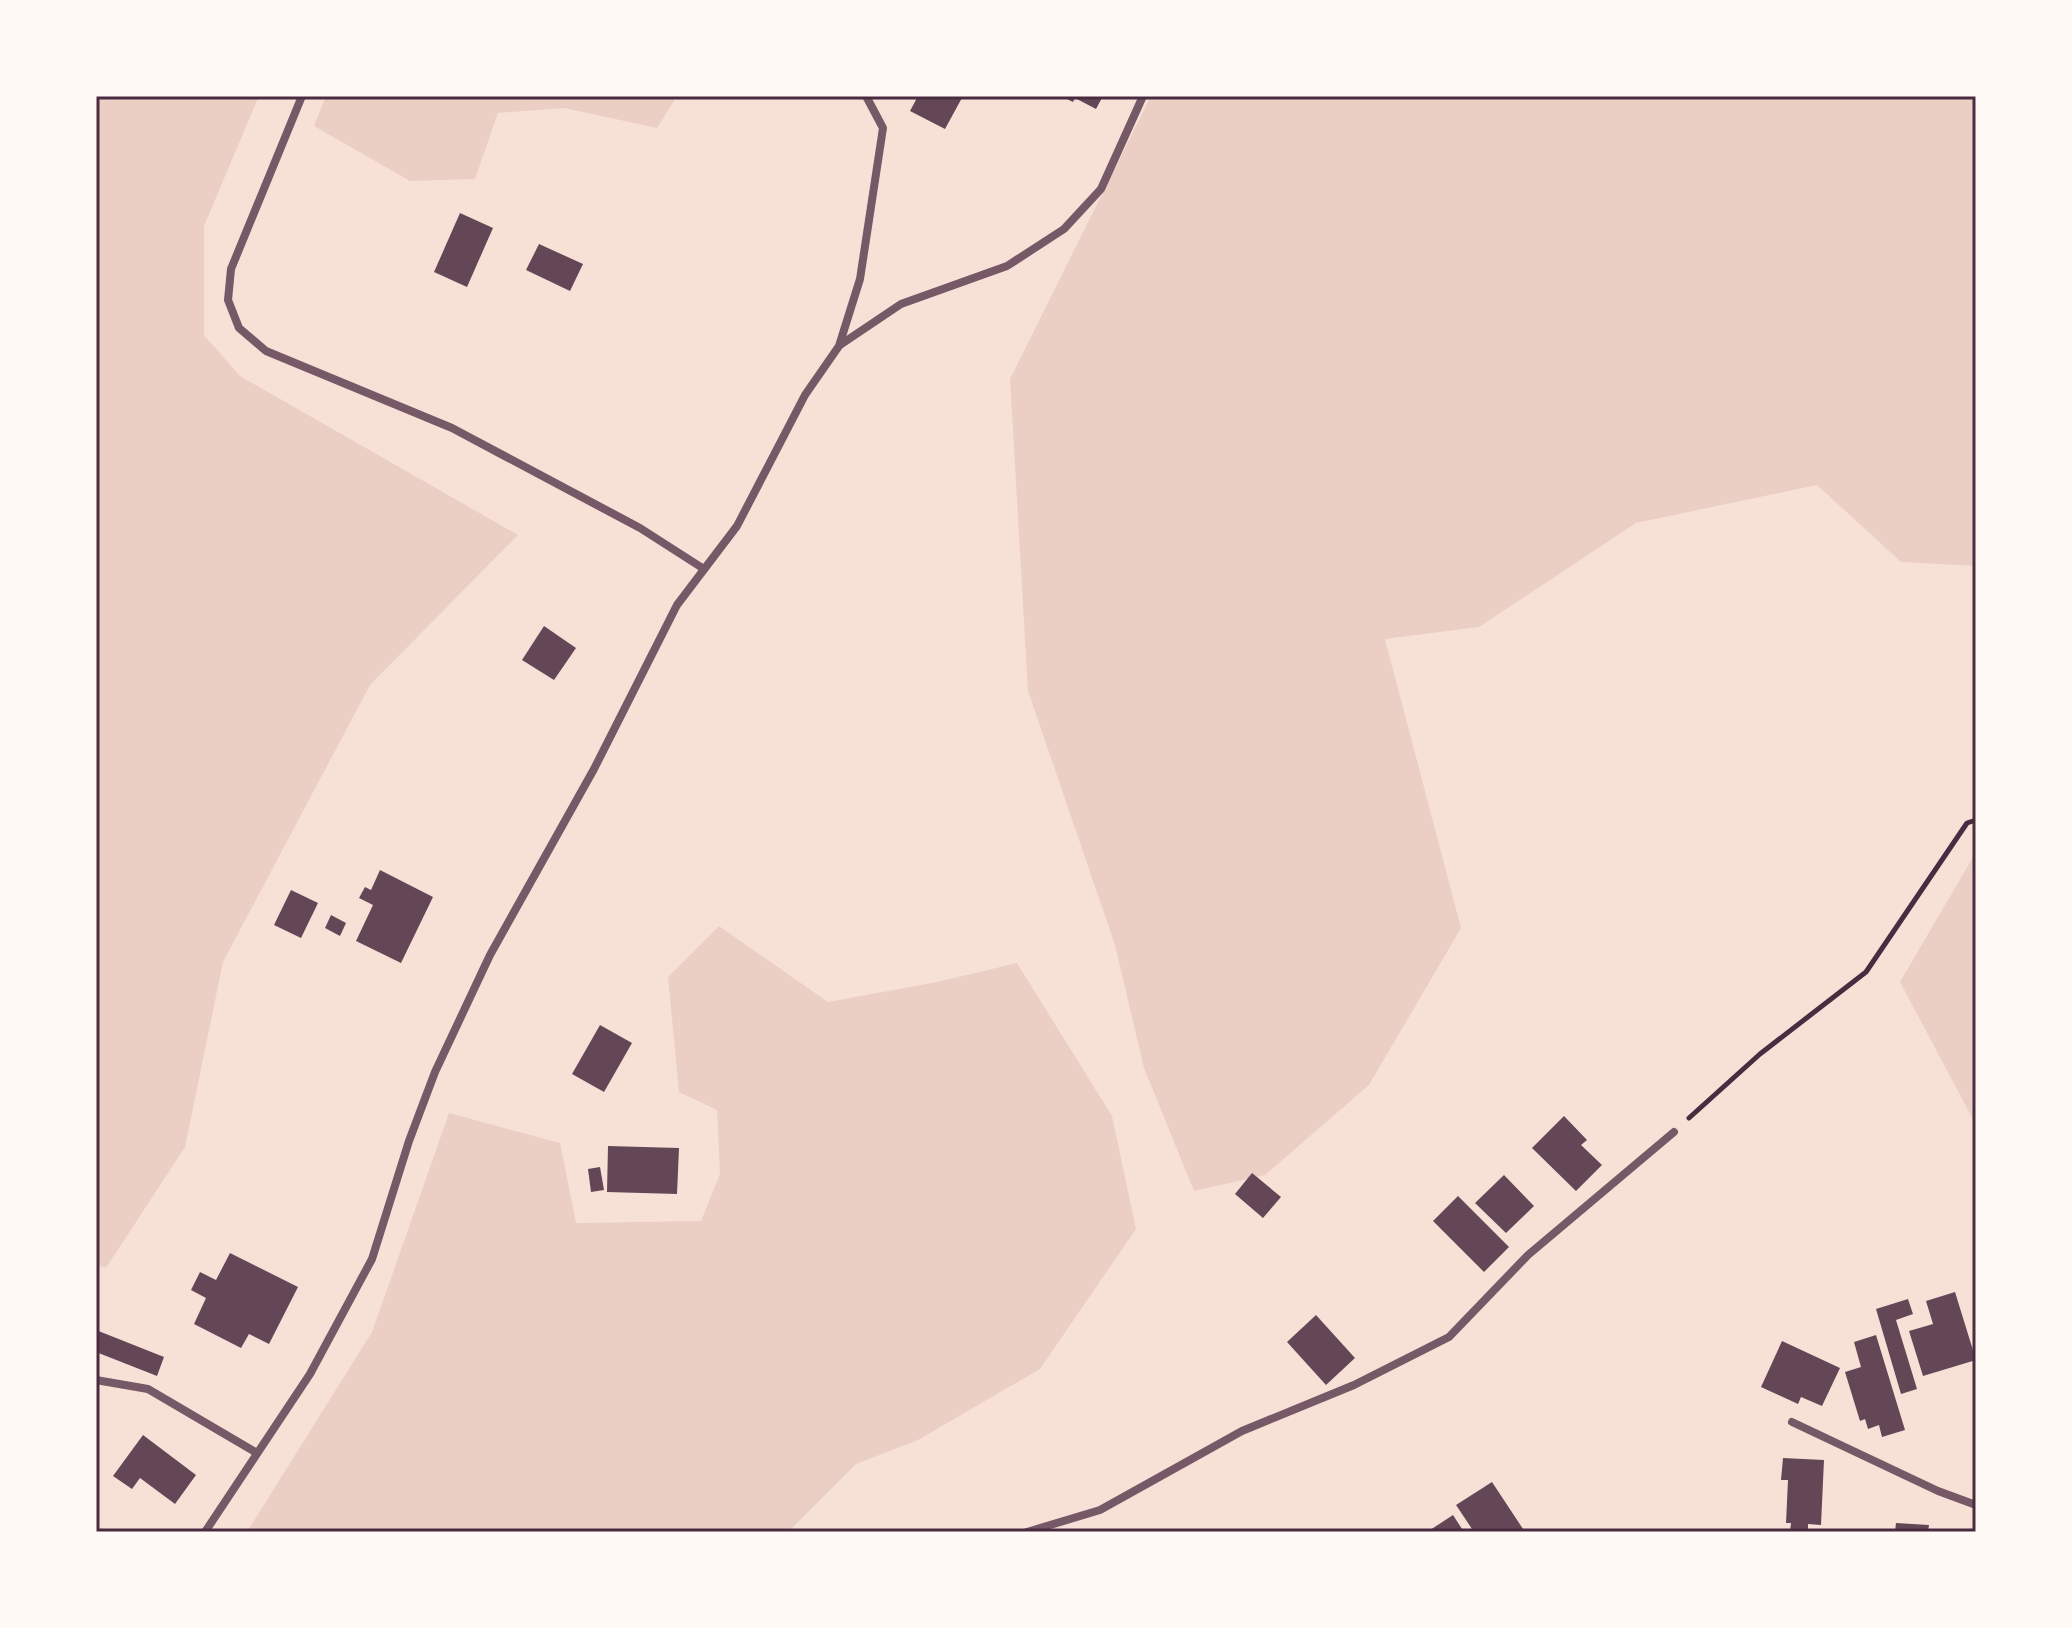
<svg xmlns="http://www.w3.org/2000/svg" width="2072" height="1628" viewBox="0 0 2072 1628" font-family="'Noto Serif',serif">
<rect width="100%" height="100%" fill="#f7e1d7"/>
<g fill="#ebcfc5">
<path d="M96,96H259L204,226V335L240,376L518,535L370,685L223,962L185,1147L106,1268L96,1264Z"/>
<path d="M326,96H677L657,128L564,108L498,113L475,179L410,181L314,126Z"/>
<path d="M1151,96H1976V566L1901,562L1817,485L1636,523L1479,627L1385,639L1461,928L1369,1085L1265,1175L1194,1191L1144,1068L1115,945L1028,691L1010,379Z"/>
<path d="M1976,852V1125L1900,982Z"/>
<path d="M719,926L828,1002L937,982L1017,963L1112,1116L1136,1229L1040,1369L918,1440L856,1464L788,1532H247L372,1332L449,1113L560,1143L576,1223L701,1221L720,1174L717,1110L679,1092L668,977Z"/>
</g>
<g fill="#644757">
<path d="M918,96H963L945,129L910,111Z"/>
<path d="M1061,96H1103L1096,109L1075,98L1073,102Z"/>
<path d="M460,213L493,228L467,287L434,272Z"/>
<path d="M539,244L583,264L570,291L526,270Z"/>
<path d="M544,626L576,648L554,680L522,660Z"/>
<path d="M380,870L433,897L401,963L356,941L373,905L359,898L365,887L371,890Z"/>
<path d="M291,890L318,903L301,938L274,925Z"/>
<path d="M331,915L346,923L340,936L325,928Z"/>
<path d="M600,1025L632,1043L604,1092L572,1074Z"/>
<path d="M1564,1116L1587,1140L1581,1145L1602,1165L1576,1191L1532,1148Z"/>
<path d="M608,1146L679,1148L677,1194L607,1192Z"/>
<path d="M600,1167L604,1190L591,1192L588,1169Z"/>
<path d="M1252,1173L1281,1197L1263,1218L1235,1194Z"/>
<path d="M1504,1175L1534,1206L1506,1233L1475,1203Z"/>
<path d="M1458,1196L1509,1247L1484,1272L1433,1221Z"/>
<path d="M230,1253L298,1287L269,1344L249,1334L241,1348L194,1324L206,1298L191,1290L200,1272L216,1280Z"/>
<path d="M1955,1292L1976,1360L1923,1376L1909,1331L1933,1324L1926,1301Z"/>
<path d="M1908,1299L1913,1314L1896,1320L1917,1389L1901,1394L1876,1309Z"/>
<path d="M1316,1315L1355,1358L1326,1385L1287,1342Z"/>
<path d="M96,1330L164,1357L157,1376L96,1352Z"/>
<path d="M1876,1335L1905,1430L1882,1437L1879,1425L1868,1429L1865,1419L1860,1421L1845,1372L1861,1367L1854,1342Z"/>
<path d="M1782,1341L1840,1368L1822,1406L1801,1397L1798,1404L1761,1387Z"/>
<path d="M143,1435L196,1475L175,1504L140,1478L132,1489L113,1476Z"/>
<path d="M1783,1458L1824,1460L1821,1525L1808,1524V1532H1790L1791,1523H1786L1788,1480H1781Z"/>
<path d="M1492,1482L1525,1532H1474L1456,1505Z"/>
<path d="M1453,1515L1464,1532H1427Z"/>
<path d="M1896,1523L1929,1525L1928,1532H1895Z"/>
</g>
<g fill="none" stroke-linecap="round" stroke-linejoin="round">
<path stroke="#4a2c40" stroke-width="5" d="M1689,1118L1760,1054L1866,972L1967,823L1976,820"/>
<g stroke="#755966" stroke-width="8">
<path d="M302,96L231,269L228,300L239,328L266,351L452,428L640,528L704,569"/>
<path d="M840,345L901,304L1007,266L1064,229L1101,189L1143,96"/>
<path d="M96,1380L148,1389L257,1453"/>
<path d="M1792,1422L1938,1491L1976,1505"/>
<path d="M205,1532L310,1374L372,1259L409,1141L435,1072L490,955L594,769L677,605L737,526L805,395L839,346L860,279L883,128L866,96"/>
<path d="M1027,1532L1100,1510L1242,1431L1354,1385L1449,1337L1528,1255L1674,1132"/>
</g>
</g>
<rect width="2072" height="1628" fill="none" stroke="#fffaf5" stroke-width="196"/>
<rect x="98" y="98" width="1876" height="1432" fill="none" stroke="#4a2c40" stroke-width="3"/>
</svg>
